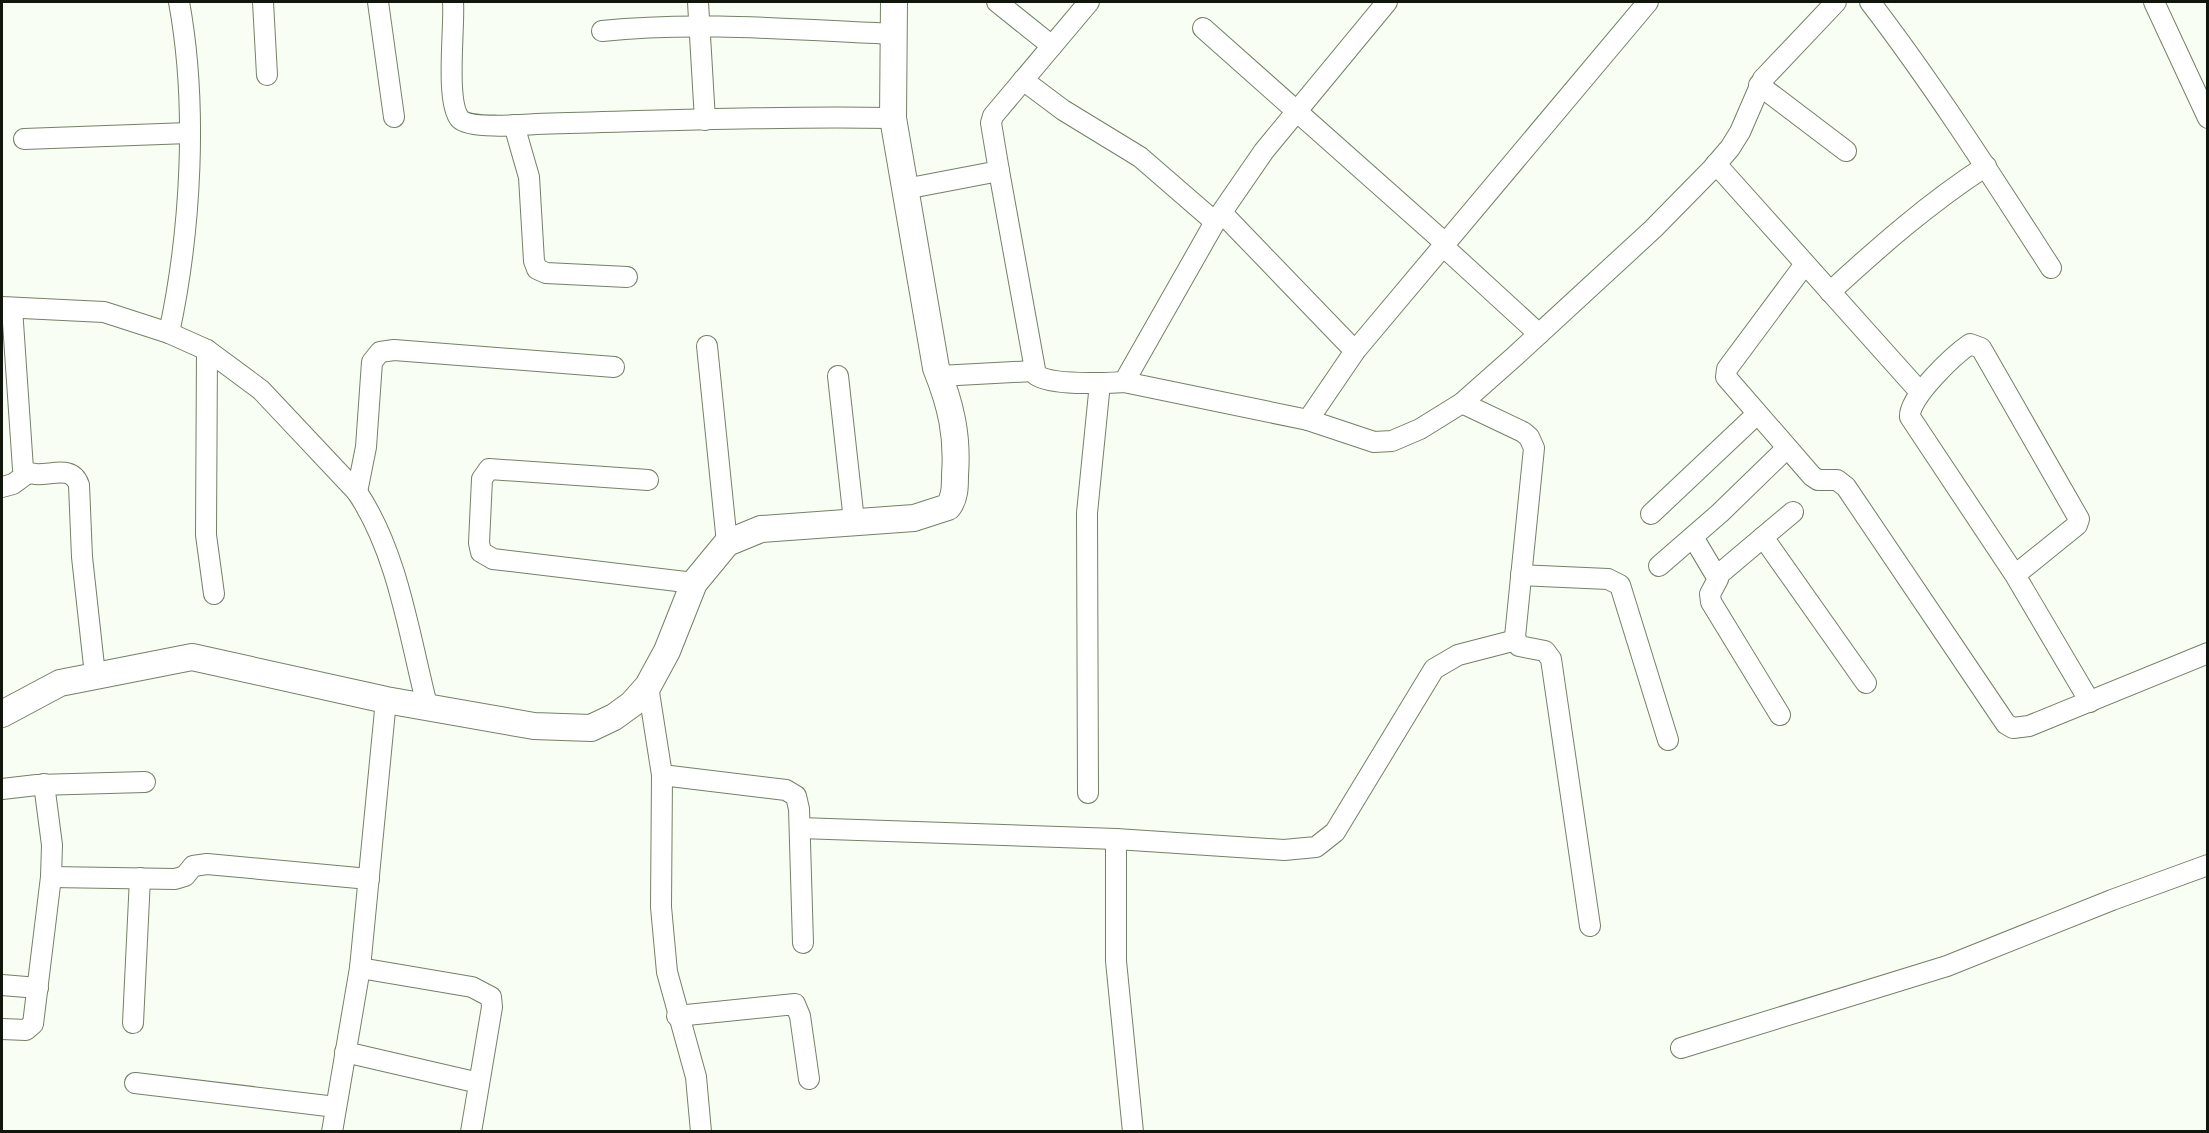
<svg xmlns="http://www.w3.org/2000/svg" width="2209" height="1133" viewBox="0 0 2209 1133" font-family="Roboto,sans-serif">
<rect width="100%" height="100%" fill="#f8fef3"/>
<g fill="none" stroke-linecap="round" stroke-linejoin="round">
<g stroke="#738168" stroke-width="22">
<g id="minor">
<path d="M263,2L267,75"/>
<path d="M378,2L394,117"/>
<path d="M453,2C455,26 445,102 460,119C470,129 521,125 536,124C655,121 774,116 893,118"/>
<path d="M698,2L705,120"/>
<path d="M997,2L1052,46"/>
<path d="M1870,2C1935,87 1993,178 2051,268"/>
<path d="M2154,2L2208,118"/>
<path d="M1203,28L1445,243"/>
<path d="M602,31C699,21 797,30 894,34"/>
<path d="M1023,80L1063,110L1140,157L1215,222"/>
<path d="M1759,85L1846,151"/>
<path d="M514,125L529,177L534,261L537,269L546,273L627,277"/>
<path d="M24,139L189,133"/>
<path d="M1716,164L1920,392"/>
<path d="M999,171L1036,375C1053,386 1103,383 1124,382L1308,420L1374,442L1392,441L1420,429L1462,403L1514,357L1653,229L1712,169L1730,148L1740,132L1763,79L1836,2"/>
<path d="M905,189L999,171L991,123L993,116L1089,2"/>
<path d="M1222,213L1355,351"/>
<path d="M1443,246L1539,334"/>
<path d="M1805,264L1727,369L1726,377L1812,476L1818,480H1837L1846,487L2006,724L2013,728L2029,726L2208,653"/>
<path d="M1830,292C1880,246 1929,203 1986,166"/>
<path d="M2,307L104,312L169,333L207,350L261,390L357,492C398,553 409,635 427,705"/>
<path d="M12,308L23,469C39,484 70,459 79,485L82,557L95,675"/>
<path d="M169,333C191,231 198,105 179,2"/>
<path d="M707,346L727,543"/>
<path d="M207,350L206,535L214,594"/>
<path d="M838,376L854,521"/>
<path d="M939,376L1034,371"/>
<path d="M1124,382L1215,222L1264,151L1387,2"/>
<path d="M1462,403L1523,432L1529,437L1534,448L1515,637L1519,646L1545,651L1551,659L1590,926"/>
<path d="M1308,420L1355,351L1648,2"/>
<path d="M648,480L489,469L482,479L479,543L481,552L493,559L694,583"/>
<path d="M2,487L13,484L28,473"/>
<path d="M357,492L366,447L372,362L380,352L394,350L614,367"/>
<path d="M1651,514L1757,414"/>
<path d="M1693,537L1718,579L1710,594L1711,602L1780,715"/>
<path d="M1763,537L1866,683"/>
<path d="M1659,566L1720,513L1787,448"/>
<path d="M1521,575L1608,579L1620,585L1668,740"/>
<path d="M2015,575L2077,525L2079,519L1981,348L1970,344C1954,355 1908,398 1910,417L2015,575L2090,702"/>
<path d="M1717,576L1793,512"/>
<path d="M648,686L662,775L661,907L667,972L696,1077L701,1132"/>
<path d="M662,775L786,790L796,796L799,809L803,943"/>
<path d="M2,789L37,785L145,782"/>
<path d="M1088,793L1087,513L1100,383"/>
<path d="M800,828L1116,839L1284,850L1316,847L1335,832L1434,669L1458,655L1516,640"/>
<path d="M1116,839V961L1133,1132"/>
<path d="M51,877L175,879L185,876L193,866L207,864L369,879"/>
<path d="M360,968L472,987L491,997L492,1007L471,1132"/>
<path d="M2,985L38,988"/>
<path d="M677,1016L795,1004L800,1016L809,1079"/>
<path d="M133,1023L140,878"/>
<path d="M2,1029L26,1030L33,1024L51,877L52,845L44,784"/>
<path d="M1681,1048L1947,966L2112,900L2208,865"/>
<path d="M345,1052L479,1083"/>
<path d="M135,1083L336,1107"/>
<path d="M332,1132L360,968L386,700"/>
</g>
</g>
<g stroke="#738168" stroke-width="28">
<path id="tertiary" d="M2,714L60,683L192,657L386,700L534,726L591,728L614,717L632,704L648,686L667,651L694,583L727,543L761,529L914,518L948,507C955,498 955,487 955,475C958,436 951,405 936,368L893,118L894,2"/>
</g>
<use href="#minor" stroke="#fff" stroke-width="20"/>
<use href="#tertiary" stroke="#fff" stroke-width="26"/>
</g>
<rect width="2209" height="1133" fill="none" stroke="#11160c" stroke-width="6"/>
</svg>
